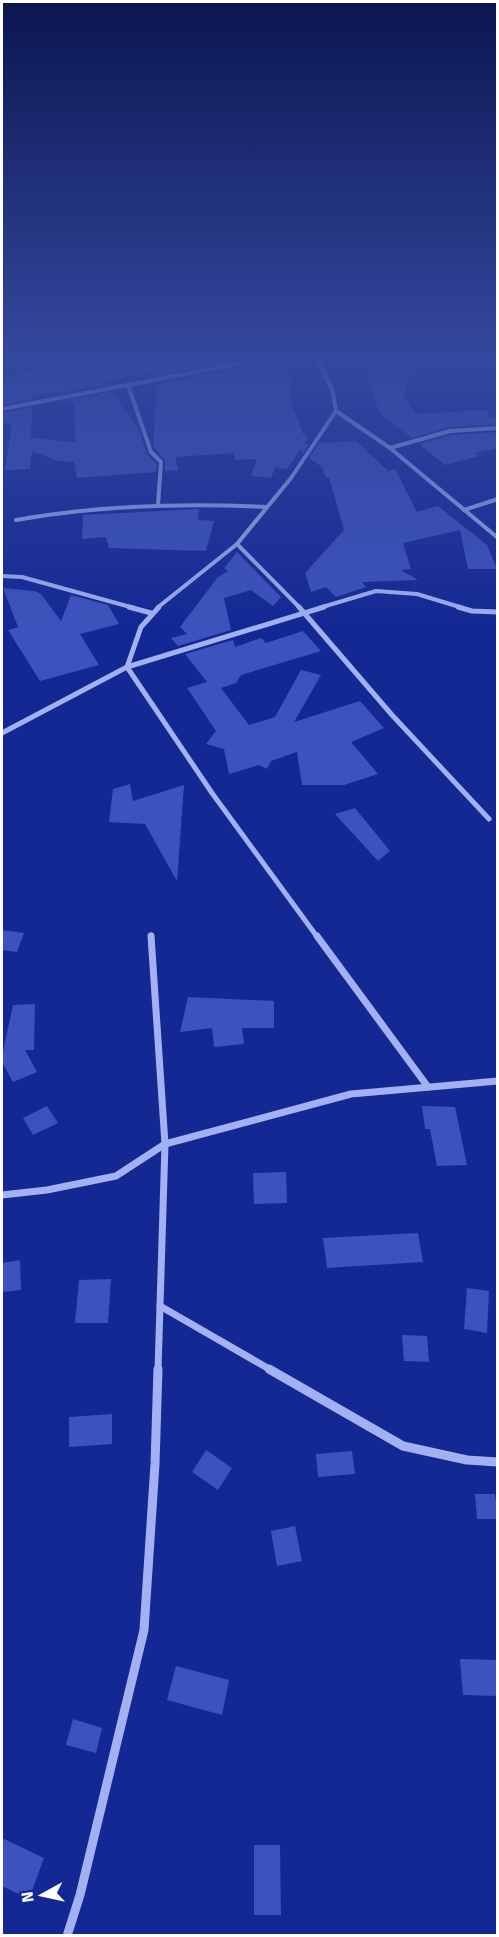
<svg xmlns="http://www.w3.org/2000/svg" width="499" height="1937" viewBox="0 0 499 1937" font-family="'Fira Sans',sans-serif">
<rect width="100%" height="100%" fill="#142894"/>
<g fill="#3d52bc">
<path d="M91,356H255L157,375V371L104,381L106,385L62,393L60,392L33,395L32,399L2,405V382L20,374Z"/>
<path d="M283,356H288L291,402L303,434L308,438L304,444H309L303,453L300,450L287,469L275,467L271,478L251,476L257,459L235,460L234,453L175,457L178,470L165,471V460L153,446L157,384L280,360Z"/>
<path d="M362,356H415L404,397L416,414L486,410L491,418L498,416V424L449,427L411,438L379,412Z"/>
<path d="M112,392L139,429L147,454L157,464L156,472L77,478L74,462L58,461L32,451L30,469L5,470L12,423H2V413L32,407L31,438L75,442L74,405L69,400Z"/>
<path d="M498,432V448L475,453L479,456L445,465L419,444L451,435Z"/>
<path d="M356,441L388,471L395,469L417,512L438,506L487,545L497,569H468L460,530L403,543L411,569L401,570L418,580L362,582L366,587L336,597L326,587L311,592L305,573L344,530L329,477L326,478L322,467L309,458L319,443Z"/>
<path d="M199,509L198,520L214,521L206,551L109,548L106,537L82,539L83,515Z"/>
<path d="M237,552L281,597L273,606L251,590L224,598L231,630L178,646L171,638L187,634L180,627L217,578L228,571L224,568Z"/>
<path d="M3,588L34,591L41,594L61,621L71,595L108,605L119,624L80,634L99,665L40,681L8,630L18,627Z"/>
<path d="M303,631L321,651L241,675L236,683L221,688L249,725L275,717L301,670L321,675L294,722L360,701L384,728L351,742L378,774L344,785H302L297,752L271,761L267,769L259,765L229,774L224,749L206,744L216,731L187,688L207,682L185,654L233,640L235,647L261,638L266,643Z"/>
<path d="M130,784L133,801L184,785L177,881L145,824L109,822L113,789Z"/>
<path d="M355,808L390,851L378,861L335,814Z"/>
<path d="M2,930L24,933L17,952L2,950Z"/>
<path d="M188,997L274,1001V1028H242L244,1044L214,1047L212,1028L180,1032Z"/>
<path d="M35,1004L34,1050H25L37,1072L13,1082L2,1062V1056L13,1005Z"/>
<path d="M47,1106L58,1123L33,1135L23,1118Z"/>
<path d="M422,1106L455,1107L467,1165L437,1166L430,1129H425Z"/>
<path d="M286,1172L287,1203L254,1204L253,1173Z"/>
<path d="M418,1233L423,1262L327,1268L323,1238Z"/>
<path d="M20,1260L21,1290L2,1292V1263Z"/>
<path d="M111,1279L108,1323H75L79,1280Z"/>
<path d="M467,1288L489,1291L487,1333L464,1329Z"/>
<path d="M402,1335L427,1336L429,1362L404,1361Z"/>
<path d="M112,1414V1444L69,1447V1417Z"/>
<path d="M206,1450L232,1468L218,1490L192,1472Z"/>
<path d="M352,1451L355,1474L318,1477L316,1454Z"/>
<path d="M475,1494H495L498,1519H477Z"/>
<path d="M295,1526L302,1561L277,1566L271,1531Z"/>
<path d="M460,1659L498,1660V1696L463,1695Z"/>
<path d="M176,1666L229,1680L222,1715L167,1700Z"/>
<path d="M73,1719L102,1728L96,1753L66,1745Z"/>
<path d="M2,1838L44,1858L29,1899L2,1886Z"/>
<path d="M254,1845H280L281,1915H254Z"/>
</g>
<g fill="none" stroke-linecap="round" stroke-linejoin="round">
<g stroke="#a3b1f2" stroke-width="4">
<path d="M316,356L333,392L336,411L390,448L498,538"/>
<path d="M128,385L151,452L161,462L158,505"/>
<path d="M2,409L279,356"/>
<path d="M390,448L450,431L498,428"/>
<path d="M464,510L498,499"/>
<path d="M16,520C100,505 182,503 267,507"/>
<path d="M237,544L300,608"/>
<path d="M2,576L22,577L134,608"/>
<path d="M157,608L237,544L291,478L336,411"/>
<path d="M319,608L376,591L417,594L463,608"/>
</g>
<g stroke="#a3b1f2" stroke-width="5">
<path d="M129,607L151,613"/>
<path d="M299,607L392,715L489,819"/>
<path d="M458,607L472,611L498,612"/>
<path d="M127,667L212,793L318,938"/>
<path d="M127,667L141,627L159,607"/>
<path d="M2,733L127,667L324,607"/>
<path d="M151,935V938"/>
</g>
<g stroke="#a3b1f2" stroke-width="7">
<path d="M151,936L165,1144L158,1370"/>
<path d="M317,936L428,1087"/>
<path d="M2,1195L47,1190L116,1176L165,1144L351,1094L498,1081"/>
<path d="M160,1306L271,1370"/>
</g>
<g stroke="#a3b1f2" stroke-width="9">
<path d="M269,1369L403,1446L467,1460L498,1462"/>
<path d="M67,1936L80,1895L144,1630L155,1464L158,1369"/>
</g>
</g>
<linearGradient id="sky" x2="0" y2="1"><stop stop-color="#0b1651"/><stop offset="0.57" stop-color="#34489f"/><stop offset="1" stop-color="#34489f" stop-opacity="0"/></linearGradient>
<rect width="499" height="628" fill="url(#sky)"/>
<rect width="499" height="1937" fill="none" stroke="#ffffff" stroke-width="6"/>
<g transform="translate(42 1895) rotate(262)" stroke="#142894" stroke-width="4.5" paint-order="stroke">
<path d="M0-4.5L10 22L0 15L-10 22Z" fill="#ffffff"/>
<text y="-9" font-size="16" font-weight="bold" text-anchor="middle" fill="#ffffff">N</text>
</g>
</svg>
